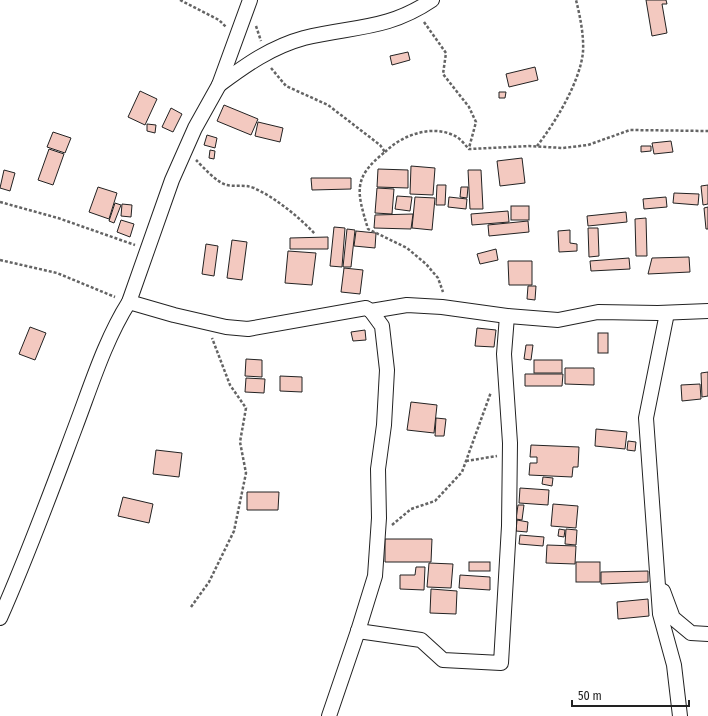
<svg xmlns="http://www.w3.org/2000/svg" width="708" height="716" viewBox="0 0 708 716" font-family="'Fira Sans Condensed',sans-serif">
<rect width="100%" height="100%" fill="#fff"/>
<g fill="#f3c9c0" stroke="#222">
<path d="M646,0H666L667,4H662L667,33L652,36Z"/>
<path d="M408,52L410,60L392,65L390,56Z"/>
<path d="M535,67L538,80L509,87L506,74Z"/>
<path d="M140,91L157,99L145,125L128,117Z"/>
<path d="M499,92H506L505,98H499Z"/>
<path d="M224,105L258,119L251,135L217,121Z"/>
<path d="M171,108L182,114L173,132L162,127Z"/>
<path d="M258,122L283,128L280,142L255,136Z"/>
<path d="M147,124L156,125L155,133L147,131Z"/>
<path d="M53,132L71,138L65,153L47,147Z"/>
<path d="M207,135L217,138L215,148L204,145Z"/>
<path d="M671,141L673,152L654,154L652,143Z"/>
<path d="M641,146H651V151L641,152Z"/>
<path d="M49,149L64,154L53,185L38,180Z"/>
<path d="M210,150L215,151L214,159L209,158Z"/>
<path d="M522,158L525,183L500,186L497,161Z"/>
<path d="M411,166L435,168L433,195L410,194Z"/>
<path d="M378,169L408,170V188L377,187Z"/>
<path d="M4,170L15,173L10,191L0,188Z"/>
<path d="M468,170H481L483,209H470Z"/>
<path d="M311,178H351V189L312,190Z"/>
<path d="M437,185H446L445,205H436Z"/>
<path d="M708,185V204L703,205L701,186Z"/>
<path d="M98,187L117,193L109,219L89,212Z"/>
<path d="M461,187H468L467,198L460,197Z"/>
<path d="M377,188L394,189L392,214L375,213Z"/>
<path d="M674,193L699,194L698,205L673,203Z"/>
<path d="M397,196L412,197L410,211L395,209Z"/>
<path d="M415,197L435,198L432,230L412,228Z"/>
<path d="M449,197L467,199L466,209L448,207Z"/>
<path d="M666,197L667,207L644,209L643,199Z"/>
<path d="M115,203L121,205L114,223L109,221Z"/>
<path d="M122,204L132,205L131,217L121,216Z"/>
<rect x="511" y="206" width="18" height="14"/>
<path d="M708,207V229H706L704,208Z"/>
<path d="M508,211L509,222L472,225L471,214Z"/>
<path d="M626,212L627,222L588,226L587,216Z"/>
<path d="M413,214L411,229L374,228L375,215Z"/>
<path d="M646,218L647,256H636L635,219Z"/>
<path d="M121,220L134,224L130,237L117,232Z"/>
<path d="M528,221L529,232L489,236L488,225Z"/>
<path d="M334,227L345,228L342,267L330,266Z"/>
<path d="M588,228H598L599,256L589,257Z"/>
<path d="M347,229L355,230L351,267H343Z"/>
<path d="M570,230V243L577,244V251L559,252L558,231Z"/>
<path d="M356,231L376,233L375,248L354,246Z"/>
<path d="M328,237V249H290V238Z"/>
<path d="M232,240L247,242L242,280L227,278Z"/>
<path d="M206,244L218,246L214,276L202,274Z"/>
<path d="M496,249L498,260L480,264L477,254Z"/>
<path d="M288,251L316,253L312,285L285,283Z"/>
<path d="M689,257L690,272L648,274L652,258Z"/>
<path d="M629,258L630,269L591,271L590,261Z"/>
<path d="M508,261H532V285H509Z"/>
<path d="M344,268L363,270L360,294L341,292Z"/>
<path d="M528,286H536L535,300L527,299Z"/>
<path d="M30,327L46,333L35,360L19,354Z"/>
<path d="M477,328L496,330L494,347L475,346Z"/>
<path d="M365,330L366,340L353,341L351,332Z"/>
<rect x="598" y="333" width="10" height="20"/>
<path d="M526,345H533L531,360L524,359Z"/>
<path d="M246,359L262,360V377L245,376Z"/>
<rect x="534" y="360" width="28" height="13"/>
<path d="M565,368H594V385L565,384Z"/>
<path d="M708,372V396L702,397L701,373Z"/>
<path d="M525,374H563L562,386H525Z"/>
<path d="M280,376L302,377V392L280,391Z"/>
<path d="M246,378L265,379L264,393L245,392Z"/>
<path d="M700,384L701,399L682,401L681,385Z"/>
<path d="M411,402L437,405L434,433L407,430Z"/>
<path d="M436,418L446,419L444,436H435Z"/>
<path d="M596,429L627,432L625,449L595,446Z"/>
<path d="M628,441L636,442L635,451L627,450Z"/>
<path d="M531,445L579,447L578,467H573L572,477L529,475L530,463H537V457H530Z"/>
<path d="M156,450L182,453L179,477L153,474Z"/>
<path d="M543,477L553,478L552,486L542,484Z"/>
<path d="M520,488L549,490L548,505L519,503Z"/>
<path d="M247,492H279L278,510H247Z"/>
<path d="M123,497L153,504L149,523L118,516Z"/>
<path d="M553,504L578,506L576,528L551,526Z"/>
<path d="M518,505H524L522,520L516,519Z"/>
<path d="M517,520L528,522L527,532L516,531Z"/>
<path d="M559,529L565,530L564,537L558,536Z"/>
<path d="M566,529L577,530L576,545L565,544Z"/>
<path d="M520,535L544,537L543,546L519,544Z"/>
<path d="M385,539H432L431,562H385Z"/>
<path d="M547,545L576,546L575,564L546,563Z"/>
<rect x="469" y="562" width="21" height="9"/>
<rect x="576" y="562" width="24" height="20"/>
<path d="M429,563L453,564L451,588L427,587Z"/>
<path d="M416,567H425L424,590L400,589V575H415Z"/>
<path d="M648,571V582L601,584V572Z"/>
<path d="M460,575L490,577V590L459,588Z"/>
<path d="M431,589L457,591L456,614L430,613Z"/>
<path d="M648,599L649,616L618,619L617,602Z"/>
</g>
<g fill="none" stroke-linecap="round" stroke-linejoin="round">
<g stroke="#222" stroke-width="16">
<g id="minor">
<path d="M219,85C246,65 271,47 304,38C353,26 388,30 432,0"/>
<path d="M129,302L174,315L226,327L248,329L366,308L371,311L407,305L442,307L507,316L558,320L598,312L658,313L708,311"/>
<path d="M667,313L646,418L660,614L674,665L680,716"/>
<path d="M663,591L673,618L691,633L708,634"/>
<path d="M0,618C28,555 51,492 75,428C91,386 105,340 129,302L172,180L195,128L219,85L250,0"/>
<path d="M358,631L421,640L443,660L501,663L509,526L510,443L504,354L507,316"/>
<path d="M329,716L358,631L375,576L379,518L378,469L384,425L387,370L382,326L371,311"/>
</g>
</g>
<g stroke="#646464" stroke-width="2.5" stroke-dasharray="3 2" stroke-linecap="butt">
<path d="M180,0L219,20L226,27"/>
<path d="M424,22L446,53L443,74L469,107L476,122L469,148"/>
<path d="M256,26L261,41"/>
<path d="M271,68L286,86L328,105L380,145L385,152C352,178 357,192 368,229L407,248L426,264L438,278L443,292"/>
<path d="M537,146C555,123 580,82 583,52C584,35 580,16 576,0"/>
<path d="M385,152C402,135 432,124 455,136C460,138 465,145 469,149L529,146L563,148L588,145L630,130L708,131"/>
<path d="M196,160C203,167 217,183 227,185C236,187 244,184 254,188C276,198 299,217 315,234"/>
<path d="M0,202L58,218L135,245"/>
<path d="M0,260L57,273L115,297"/>
<path d="M466,461L497,456"/>
<path d="M392,525L411,509L435,501L462,472L491,392"/>
<path d="M191,607L209,582L234,531L246,473L240,442L246,408L230,385L212,338"/>
</g>
<use href="#minor" stroke="#fff" stroke-width="14"/>
</g>
<path d="M572 700v6h117v-6" fill="none" stroke="#222222" stroke-width="2"/>
<text x="578" y="700" font-size="12" fill="#222222" stroke="#ffffff" stroke-width="3" paint-order="stroke">50 m</text>
</svg>
